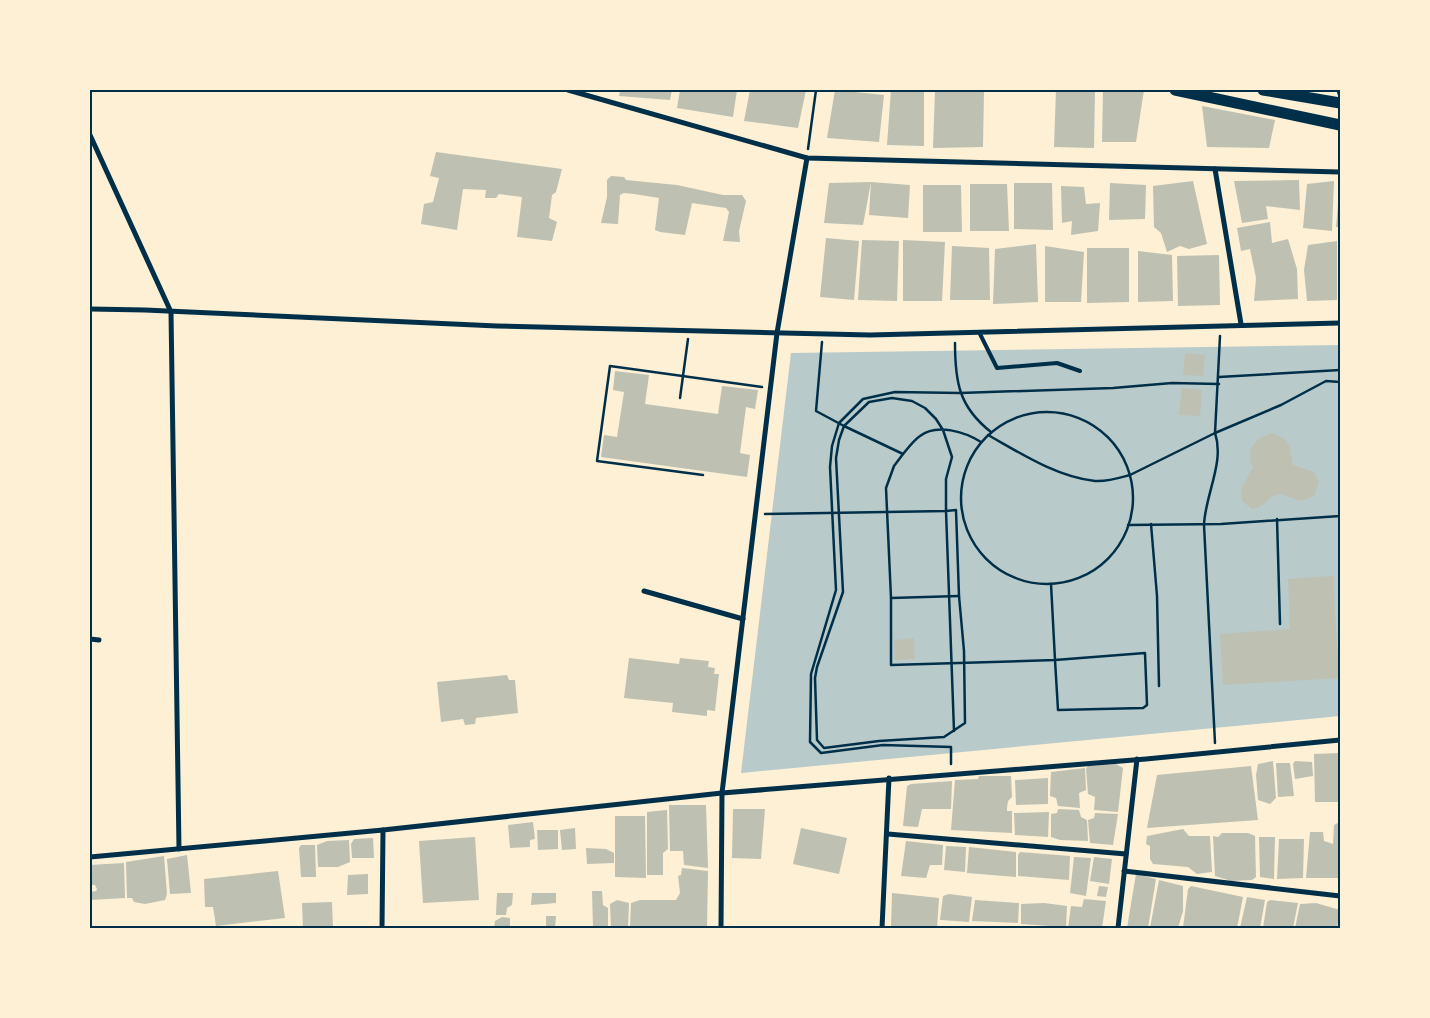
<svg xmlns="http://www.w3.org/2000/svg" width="1430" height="1018" viewBox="0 0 1430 1018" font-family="'Alegreya Sans',sans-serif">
<rect width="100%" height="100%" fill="#fdf0d5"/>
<path fill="#b9caca" d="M1340,345V716L741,773L791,353Z"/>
<g fill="#bec0b2">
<path d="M620,90H672L670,100L619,96Z"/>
<path d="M680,90H737L733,117L677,108Z"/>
<path d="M750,90H806L798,128L744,121Z"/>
<path d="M835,90L884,95L879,142L827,138Z"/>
<path d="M891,90H924V146L887,145Z"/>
<path d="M935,90H984L983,147L933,148Z"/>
<path d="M1056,90H1095L1094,148L1054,147Z"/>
<path d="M1103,90H1144L1136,142H1102Z"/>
<path d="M1202,106L1275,120L1269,148L1207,147Z"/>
<path d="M436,152L562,169L556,192L552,195L549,218L557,222L552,241L517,237L522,197L499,194L496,198H485L486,190L463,189L457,230L421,224L424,204L433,202L439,178L430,176Z"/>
<path d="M611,176L624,177L626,180L677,185L723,195H742L746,201L739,231L740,242L723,241L729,212L726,208L692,203L685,235L660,232L655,230L659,198L634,194L624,193L620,195L618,224L601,223L607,197V180Z"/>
<path d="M1299,180L1300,210L1266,206L1268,219L1242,223L1234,181Z"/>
<path d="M1193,181L1207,244L1189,249L1180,246L1167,252L1161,233L1154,227L1153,186Z"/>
<path d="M1334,181L1332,231L1303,228L1307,184Z"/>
<path d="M871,182L910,185L908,218L869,215L871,182L863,225L824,223L829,183Z"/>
<path d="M1014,183H1052L1053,230L1014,229Z"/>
<path d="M1110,183L1146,185L1145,219L1109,220Z"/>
<path d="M970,184H1007L1009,231H970Z"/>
<path d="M923,185H961L962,232H923Z"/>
<path d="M1061,186L1084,187L1086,204L1100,203L1098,231L1071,235L1072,221L1062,223Z"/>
<path d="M1339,194L1340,227H1336Z"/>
<path d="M1270,222L1272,243L1288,239L1297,269L1298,299L1254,301L1256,278L1250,249L1241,251L1237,228Z"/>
<path d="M826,238L859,241L854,300L820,297Z"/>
<path d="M862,240L899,241L897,301L858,300Z"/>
<path d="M903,240L945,242L942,301H903Z"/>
<path d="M1337,241V300L1307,301L1304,270L1308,245Z"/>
<path d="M1036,244L1038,302L993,304L995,249Z"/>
<path d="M952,246L989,248L990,300H950Z"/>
<path d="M1045,246L1084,252L1081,302H1045Z"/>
<path d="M1087,248H1129V302L1087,303Z"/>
<path d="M1138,251L1172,255L1173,301L1138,302Z"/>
<path d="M1219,255L1220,305L1178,306L1177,256Z"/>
<path d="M1185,353L1205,355L1203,376L1183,375Z"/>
<path d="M615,371L649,375L645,404L718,414L722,386L758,390L755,409L746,407L740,453L750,455L747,477L601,457L604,435L617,437L624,392L613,390Z"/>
<path d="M1182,388L1202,390L1200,416L1179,415Z"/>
<path d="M1272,433L1285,439L1290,447L1293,465L1314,472L1319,482L1314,496L1301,501L1280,494L1273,496L1261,506L1252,509L1242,501L1241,489L1253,467L1250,461L1251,448L1258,439Z"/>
<path d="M1333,576L1339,678L1223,685L1220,634L1290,629L1288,579Z"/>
<path d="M914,638L915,659L895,660L894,640Z"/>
<path d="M629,658L679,664L680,658L709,661L708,667L715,668L714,674H719L715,711L707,710V716L672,712L673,703L624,698Z"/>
<path d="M507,675L509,680H515L518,713L476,718L475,724L465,725L463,719L441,722L437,682Z"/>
<path d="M1340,753V802H1315L1314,754Z"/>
<path d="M1273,761L1276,798L1270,804L1258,800L1256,775L1258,764Z"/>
<path d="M1295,761L1312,762L1313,776L1295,779L1293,764Z"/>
<path d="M1276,763H1290L1294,796L1278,797Z"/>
<path d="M1116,764L1123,768L1118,812L1094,810L1095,797L1088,794L1086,769L1088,766Z"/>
<path d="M1251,766L1258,820L1147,828L1157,775Z"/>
<path d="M1085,768L1086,790L1079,793L1080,808L1058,806L1056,798L1050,796L1051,772Z"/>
<path d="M979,776H1011L1012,797L1008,801L1007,808V811H1012V833L951,830L955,780L978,779Z"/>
<path d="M1048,778V804L1016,805L1015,780Z"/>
<path d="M952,781L951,809H922L918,827L903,826L907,786L911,784Z"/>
<path d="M669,805H706L708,868L684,865L683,851H670Z"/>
<path d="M733,809H765L761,859L732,858Z"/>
<path d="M1058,809L1079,810L1081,817L1087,820L1088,841L1060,840L1051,837V814L1057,813Z"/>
<path d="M667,810L668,849L663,853V875H647V812Z"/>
<path d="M1049,812L1048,837L1015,835L1014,813Z"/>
<path d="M1095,813L1118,814L1113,845L1090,843L1088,820L1094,818Z"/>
<path d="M615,816H645L646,878L615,877Z"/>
<path d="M1339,816L1340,878H1306L1310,832H1323L1324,841L1333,844L1334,825L1338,823Z"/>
<path d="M533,822L535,839L530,840V847L510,848L508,825Z"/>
<path d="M575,828L576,849L562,850L560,830Z"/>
<path d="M801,828L847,838L839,874L793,864Z"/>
<path d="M1183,829L1189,836H1210L1212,872L1197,874L1188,867L1153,864L1150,859V846L1146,844L1147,836Z"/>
<path d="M537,830H558V849L538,850Z"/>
<path d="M1222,833H1248L1255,836L1256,877L1252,880L1231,881L1215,876L1213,836L1218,837Z"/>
<path d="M475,837L479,900L423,903L419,841Z"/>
<path d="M1259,837H1275L1274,879L1260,877Z"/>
<path d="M373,838L374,858H352L351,844L354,839Z"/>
<path d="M1279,839H1304L1303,878L1277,879Z"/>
<path d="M349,840L350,862L338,867H318L317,845L327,841Z"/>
<path d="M906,841L943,845L942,865H930L926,878L901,876Z"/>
<path d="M301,845H315L316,877H301L299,848Z"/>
<path d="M946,846L966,847L965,872L944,870Z"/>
<path d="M969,847L1016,852V877L967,873Z"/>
<path d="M586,848L606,849L614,853V863L587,864Z"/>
<path d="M1020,852L1070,856L1069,880L1018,876V855Z"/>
<path d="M187,855L191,893L170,894L167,859Z"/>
<path d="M164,856L167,894L165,900L145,904L134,902L132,898H127L126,862Z"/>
<path d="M1074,857L1091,858L1086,896L1070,893Z"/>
<path d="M1094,857L1112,859L1109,884L1090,881Z"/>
<path d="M124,863L125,898L90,900V892L96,891L97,889L95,885H90V865Z"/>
<path d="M682,868L708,871L707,928H630L631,903L640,900H676L680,893L678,876L681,875Z"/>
<path d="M278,871L285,918L216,926L213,907H205L204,879Z"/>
<path d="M368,874V894L347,895L348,875Z"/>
<path d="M1136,874L1156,879L1148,928H1127Z"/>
<path d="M1159,880L1183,886V911L1178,928H1150Z"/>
<path d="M1099,886L1108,887L1106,897L1097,896Z"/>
<path d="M1191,886L1243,897L1237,928H1183L1188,889Z"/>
<path d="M592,891H602L603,905L608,908V928H593Z"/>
<path d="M497,893H513L512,905L507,908L506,915H496Z"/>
<path d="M532,893H556V903L531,905Z"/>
<path d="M892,893L939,898L937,928L891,926Z"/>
<path d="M949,894L972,897L969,922L940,920L943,896Z"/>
<path d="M1247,897L1265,900L1260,928H1240Z"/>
<path d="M1084,899L1106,901L1102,928H1068L1071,906L1082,907Z"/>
<path d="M617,900L629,903L628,928H611L610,904Z"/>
<path d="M975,900L1019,903L1018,923L972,921Z"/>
<path d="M1270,900L1298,903L1293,928H1263L1267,902Z"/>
<path d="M332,902L333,928H303L302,903Z"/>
<path d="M1044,903L1067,906L1066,927L1021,924V904Z"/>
<path d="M1316,903L1340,910L1337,928H1295L1300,904Z"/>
<path d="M546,916H556L555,928L546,926Z"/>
<path d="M502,917L510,918V928H494L495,921Z"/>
</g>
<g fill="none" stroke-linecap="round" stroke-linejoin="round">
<g stroke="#003049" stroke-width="2.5">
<path d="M808,149L816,90"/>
<path d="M1220,336L1215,433L1281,405L1326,381L1340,382"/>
<path d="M822,342L816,411L844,426L839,440L836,458L843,592L817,667L815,678L817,740L824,748L879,741L944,737L965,723L964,651L959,596L956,510L946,511L954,731"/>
<path d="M955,343C955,382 959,407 991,432"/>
<path d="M1219,377L1340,370"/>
<path d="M680,398L688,339"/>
<circle cx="1047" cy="498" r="86"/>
<path d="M988,435C1020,453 1057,477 1095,481C1107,482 1119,478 1130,475L1215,433C1225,462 1205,495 1204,525L1215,743"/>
<path d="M903,454L894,466L886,488L891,598L959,596"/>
<path d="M703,475L597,461L610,366L762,387"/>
<path d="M765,514L946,511V479L952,457L943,430L936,419L925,408L912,401L892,398L869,402L844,426L903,454C908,448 914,440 920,436C937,423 965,432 981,442"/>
<path d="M1277,519L1280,624"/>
<path d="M1151,524L1157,596L1159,686"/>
<path d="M1128,525L1221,524L1340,516"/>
<path d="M891,598V665L1055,660L1051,584"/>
<path d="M1145,653L1147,705L1143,708L1058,710L1055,660Z"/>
<path d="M951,764V747L883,745L821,753L810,742L811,674L836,590L830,467L832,446L839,423L863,399L895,392L960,393L1113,388L1172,383L1219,384"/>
</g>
<path stroke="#003049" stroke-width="4" d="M979,332L997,368L1057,363L1080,371"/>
<g stroke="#003049" stroke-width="5">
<path d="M568,90L807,158L1340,172"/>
<path d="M1339,90L1340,94"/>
<path d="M90,135L171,312L179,849"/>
<path d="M1215,169L1241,324"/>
<path d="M90,309L145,310L497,326L870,335L1340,323"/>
<path d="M644,591L743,619"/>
<path d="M90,639L99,640"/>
<path d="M888,834L1126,854"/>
<path d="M90,857L383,830L722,793L1146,759L1340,740"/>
<path d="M1124,871L1340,896"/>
<path d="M382,928L383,830"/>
<path d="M721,928L722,793L777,333L807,158"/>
<path d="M882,928L889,778"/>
<path d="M1118,928L1137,759"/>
</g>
<g stroke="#003049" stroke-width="11">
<path d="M1175,90L1340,125"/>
<path d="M1263,90L1340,103"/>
</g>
</g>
<rect width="1430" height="1018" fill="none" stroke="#fdf0d5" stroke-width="182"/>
<rect x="91" y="91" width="1248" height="836" fill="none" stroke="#003049" stroke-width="2"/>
</svg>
